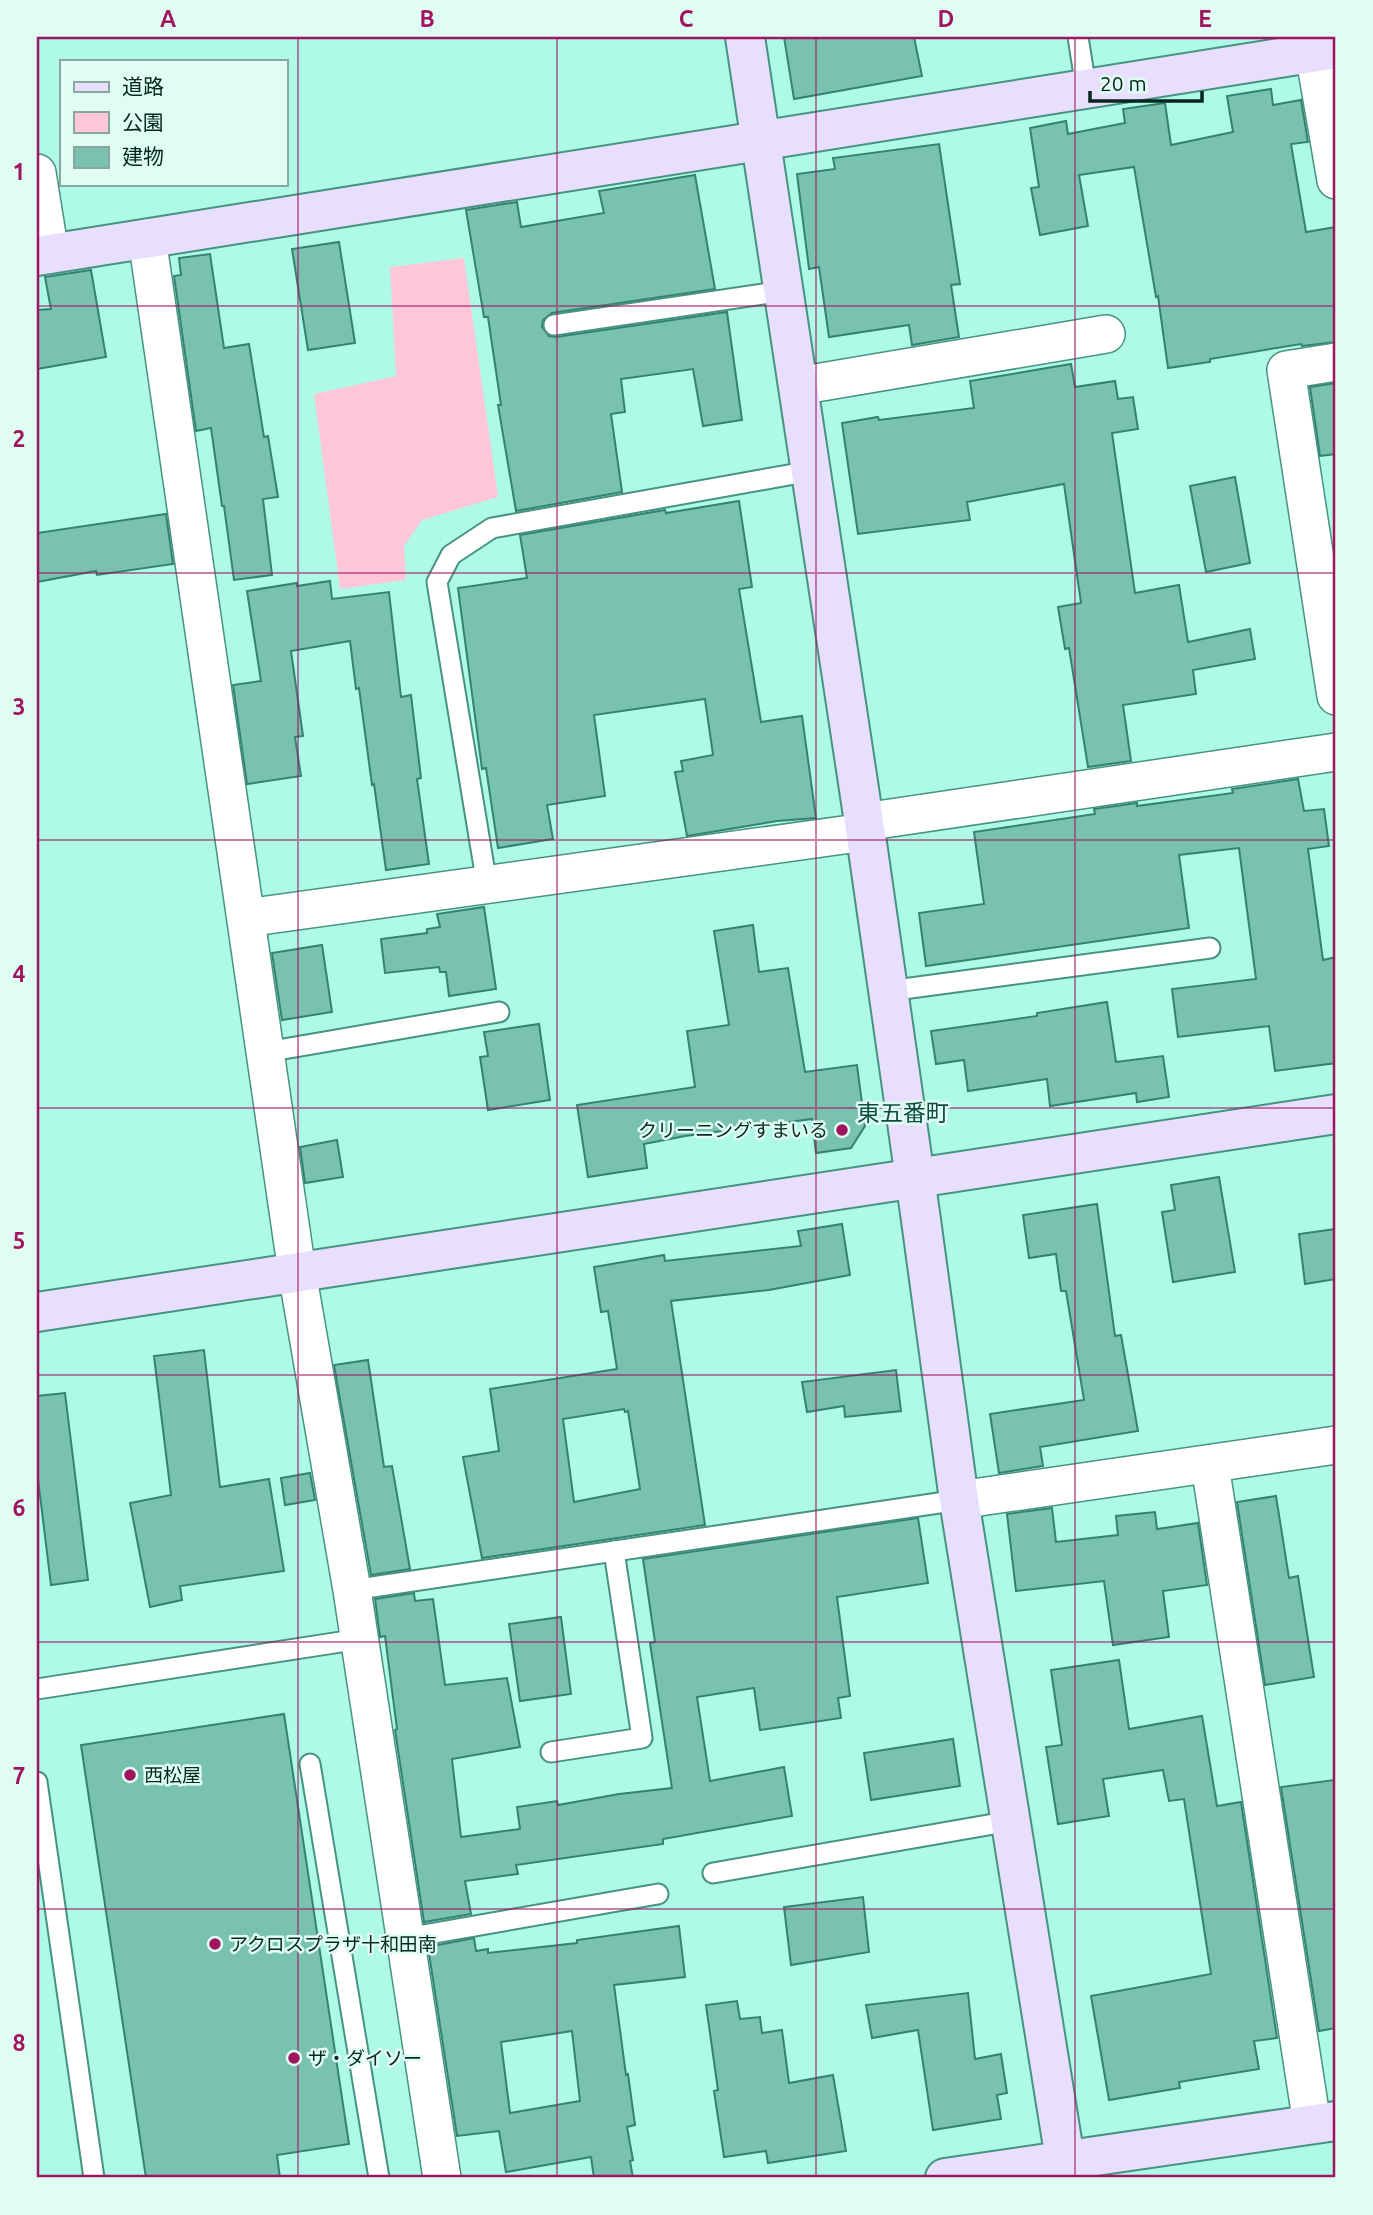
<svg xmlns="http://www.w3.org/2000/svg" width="1373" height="2215" viewBox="0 0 1373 2215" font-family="Ubuntu,'Noto Sans JP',sans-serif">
<rect width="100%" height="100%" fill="#aefae6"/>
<path fill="#fdc7d9" d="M464,258L498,497L422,520L404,546L406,580L340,589L314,394L396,376L390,267Z"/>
<g fill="#78c2af" stroke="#368271" stroke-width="2" fill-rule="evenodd">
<path d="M784,37H914L922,76L794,99Z"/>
<path d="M1271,89L1273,105L1301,100L1308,142L1291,144L1306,232L1336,227V342L1302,346L1301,344L1210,359V362L1168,368L1158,296L1156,297L1134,167L1079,175L1088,226L1040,235L1031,188L1039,187L1030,128L1066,121L1068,134L1125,123L1123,109L1165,103L1171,145L1233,132L1227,96Z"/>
<path d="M939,144L960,284L951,285L959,337L912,345L909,325L829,337L819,267L809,269L797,174L835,169L833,158Z"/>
<path d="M695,175L715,289L552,313L543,320L542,327L549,336L556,337L727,312L742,420L703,426L693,369L621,379L625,412L611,414L622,492L516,511L498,405H501L488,317H484L466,210L517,202L521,227L604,213L599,191Z"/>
<path d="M339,242L355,343L308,350L292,249Z"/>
<path d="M210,254L224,348L249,344L264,437L268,436L278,497L263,499L272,575L234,580L224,506H222L211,428L196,431L174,276L181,275L179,258Z"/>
<path d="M91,270L106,357L37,369V310L51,309L45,277Z"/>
<path d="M1071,364L1075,387L1115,381L1118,399L1133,397L1138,429L1112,433L1135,593L1179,585L1188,642L1250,629L1255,659L1193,670L1196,694L1123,705L1131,761L1088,767L1069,648L1065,649L1058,607L1081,603L1064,484L967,502L970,520L858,534L842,423L878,417L879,420L974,408L970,381Z"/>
<path d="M1336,383V454L1320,456L1310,387Z"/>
<path d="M1235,477L1250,563L1206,572L1190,486Z"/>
<path d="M739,501L752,587L739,589L761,722L802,716L816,818L777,821L687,836L675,772L683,771L681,761L713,755L705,699L594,715L605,796L547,805L553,839L498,848L486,768L482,769L458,588L527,578L520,535L665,510L666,513Z"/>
<path d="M166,514L173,564L97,575L96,571L37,582V533Z"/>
<path d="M330,581L332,599L389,592L401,697L411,695L421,778L417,779L429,864L386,870L374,784L372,785L359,688L356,689L350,641L291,651L303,736L295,737L301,776L247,784L233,685L261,681L247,591L297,583V586Z"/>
<path d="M1298,779L1304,811L1324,809L1329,846L1308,849L1323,960L1336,957V1063L1275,1071L1269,1026L1178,1037L1172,989L1256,979L1239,848L1179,855L1189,928L926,966L919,913L984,904L974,832L1095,814L1094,809L1137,803V806L1233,793L1232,789Z"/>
<path d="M484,907L496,989L449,996L446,972H440L439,967L385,973L381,939L427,933V929L440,927L437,914Z"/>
<path d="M753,925L759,972L788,968L805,1072L857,1065L865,1126L851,1148L816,1153L812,1119L685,1136L644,1144L647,1168L588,1177L577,1105L695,1087L687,1031L729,1025L714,931Z"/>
<path d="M322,945L332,1012L282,1020L272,953Z"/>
<path d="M1107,1002L1116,1062L1163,1056L1169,1097L1137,1102L1136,1093L1050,1106L1047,1079L968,1091L964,1060L936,1064L931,1031L1037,1016V1013Z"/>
<path d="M539,1024L550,1100L488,1110L480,1057L488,1056L484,1032Z"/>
<path d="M337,1140L343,1177L305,1183L300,1147Z"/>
<path d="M1219,1177L1235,1272L1173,1282L1162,1212L1175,1210L1171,1185Z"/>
<path d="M1097,1204L1115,1336L1121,1335L1138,1431L1040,1447L1043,1466L999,1473L990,1414L1084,1400L1066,1291H1061L1056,1254L1029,1258L1023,1215Z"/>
<path d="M842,1224L850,1275L769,1290L671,1301L705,1525L482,1558L463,1457L499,1451L490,1389L617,1369L608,1311L601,1312L594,1267L664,1255L665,1261L801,1246L798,1231ZM624,1409L625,1412L628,1411L640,1489L574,1502L563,1419Z"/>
<path d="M1336,1229V1279L1305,1284L1299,1234Z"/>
<path d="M204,1350L220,1487L269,1479L284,1571L180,1586L182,1600L150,1607L130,1503L171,1495L154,1356Z"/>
<path d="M368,1360L384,1467L392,1466L410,1569L371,1575L334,1365Z"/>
<path d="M896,1370L901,1411L845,1417L844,1406L807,1412L802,1382Z"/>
<path d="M65,1393L88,1580L51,1585L37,1471V1396Z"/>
<path d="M310,1473L315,1500L285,1505L281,1478Z"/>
<path d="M1276,1496L1289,1578L1298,1576L1314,1677L1265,1685L1237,1502Z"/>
<path d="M1052,1508L1056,1542L1118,1535L1116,1516L1155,1512L1157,1529L1198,1523L1207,1585L1163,1591L1169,1637L1113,1645L1104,1581L1016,1591L1007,1514Z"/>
<path d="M918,1518L928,1583L837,1597L850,1696L838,1698L841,1718L760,1730L754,1688L697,1697L710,1781L784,1767L792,1816L663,1839V1844L516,1865L518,1874L465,1881L471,1914L424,1922L395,1730L397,1729L385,1636L380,1637L375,1599L414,1593L415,1601L433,1599L445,1685L507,1678L520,1747L452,1759L461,1837L520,1829L517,1807L557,1801L558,1805L619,1794L672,1788L650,1643L655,1642L643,1559Z"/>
<path d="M561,1617L571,1694L520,1701L509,1624Z"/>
<path d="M1119,1660L1129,1729L1202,1716L1217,1806L1241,1802L1277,2038L1254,2041L1259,2069L1179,2082L1180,2088L1109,2100L1091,1996L1211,1974L1184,1799L1169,1801L1163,1770L1103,1779L1109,1816L1058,1824L1046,1747L1062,1745L1051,1670Z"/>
<path d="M284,1714L349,2144L277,2155L280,2178H146L81,1745Z"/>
<path d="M953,1739L960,1786L871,1800L864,1753Z"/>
<path d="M1334,1780L1336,1796V2028L1319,2031L1281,1787Z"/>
<path d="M863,1897L869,1952L791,1965L784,1907Z"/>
<path d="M679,1926L685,1977L614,1985L626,2075L628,2074L635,2125L627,2127L633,2160L630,2161L633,2178H594L591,2157L506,2172L499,2131L457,2136L428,1947L474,1938L476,1951L488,1949V1953L577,1943V1940ZM572,2031L580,2101L510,2113L501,2042Z"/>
<path d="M968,1993L975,2059L1001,2054L1007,2093L997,2095L1001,2119L933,2130L918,2030L872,2038L866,2005Z"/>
<path d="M737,2001L740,2019L760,2017L762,2033L782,2030L789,2083L833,2075L846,2151L768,2163L766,2151L724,2157L714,2091L718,2090L706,2005Z"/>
</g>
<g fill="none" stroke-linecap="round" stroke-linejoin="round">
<g stroke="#479280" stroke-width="23">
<g id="lane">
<path d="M1078,37L1086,88"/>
<path d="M554,325L783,291"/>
<path d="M487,885L437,582L451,555L492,528L811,471"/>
<path d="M888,991L1210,948"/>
<path d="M266,1052L499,1012"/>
<path d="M352,1590L959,1500"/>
<path d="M37,1689L360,1639"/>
<path d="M551,1752L642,1738L614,1551"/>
<path d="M310,1764L379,2178"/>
<path d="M37,1782L94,2178"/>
<path d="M713,1873L1011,1821"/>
<path d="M406,1938L658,1894"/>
</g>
</g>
<g stroke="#479280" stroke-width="40">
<g id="street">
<path d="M1314,52L1336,180"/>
<path d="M37,173L50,254"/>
<path d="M147,238L297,1272L352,1590L442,2178"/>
<path d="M1336,362L1286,370L1336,696"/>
<path d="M798,386L1106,334"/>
<path d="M864,822L1336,752"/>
<path d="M246,918L865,832"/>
<path d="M1210,1465L1312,2124"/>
<path d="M959,1500L1336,1445"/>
</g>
</g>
<g stroke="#479280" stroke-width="42">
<g id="secondary">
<path d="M745,37L864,822L921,1220L959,1500L1068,2178"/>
<path d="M37,256L1336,49"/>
<path d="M37,1312L1336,1114"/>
<path d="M945,2178L1336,2121"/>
</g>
</g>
<use href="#lane" stroke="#fff" stroke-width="19"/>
<use href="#street" stroke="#fff" stroke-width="37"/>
<use href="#secondary" stroke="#e7dffd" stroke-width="38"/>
</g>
<path fill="none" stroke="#a1155e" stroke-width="2" stroke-opacity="0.55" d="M298,37V2178M557,37V2178M816,37V2178M1075,37V2178M37,306H1336M37,573H1336M37,840H1336M37,1108H1336M37,1375H1336M37,1642H1336M37,1909H1336"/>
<g fill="#a1155e" stroke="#e0fdf4" stroke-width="2.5">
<circle cx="842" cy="1130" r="7"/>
<circle cx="130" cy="1775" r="7"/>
<circle cx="215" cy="1944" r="7"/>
<circle cx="294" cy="2058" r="7"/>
</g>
<g text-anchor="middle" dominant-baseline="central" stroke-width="5" stroke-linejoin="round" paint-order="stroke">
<g font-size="19" fill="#062720" stroke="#e0fdf4" text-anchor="start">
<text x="828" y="1130" text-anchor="end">クリーニングすまいる</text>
<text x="144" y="1775">西松屋</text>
<text x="229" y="1944">アクロスプラザ十和田南</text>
<text x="308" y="2058">ザ・ダイソー</text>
</g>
<g font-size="23" fill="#0e4c40" stroke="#e0fdf4">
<text x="903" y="1112">東五番町</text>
</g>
</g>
<rect width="1373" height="2215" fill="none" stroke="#e0fdf4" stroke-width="77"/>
<rect x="60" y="60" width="228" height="126" fill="#e0fdf4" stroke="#89a79f" stroke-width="2"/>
<rect x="74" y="82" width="35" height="10" fill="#e7dffd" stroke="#89a79f" stroke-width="2"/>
<text x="122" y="94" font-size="21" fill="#062720">道路</text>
<rect x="74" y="112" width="35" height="21" fill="#fdc7d9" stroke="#89a79f" stroke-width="2"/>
<text x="122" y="130" font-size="21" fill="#062720">公園</text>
<rect x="74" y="147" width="35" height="21" fill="#78c2af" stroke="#89a79f" stroke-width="2"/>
<text x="122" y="164" font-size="21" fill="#062720">建物</text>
<path d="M1090 91v10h112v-10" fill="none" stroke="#062720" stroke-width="3.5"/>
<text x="1100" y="91" font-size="21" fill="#062720" stroke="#e0fdf4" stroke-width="5" paint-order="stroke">20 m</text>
<rect x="38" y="38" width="1296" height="2138" fill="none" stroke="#a1155e" stroke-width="2.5"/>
<g font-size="23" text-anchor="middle" font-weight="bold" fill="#a1155e">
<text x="168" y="27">A</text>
<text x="427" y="27">B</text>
<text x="686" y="27">C</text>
<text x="946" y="27">D</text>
<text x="1205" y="27">E</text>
<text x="19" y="180">1</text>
<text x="19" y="447">2</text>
<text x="19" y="715">3</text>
<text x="19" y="982">4</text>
<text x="19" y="1249">5</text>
<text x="19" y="1516">6</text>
<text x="19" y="1784">7</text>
<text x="19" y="2051">8</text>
</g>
</svg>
